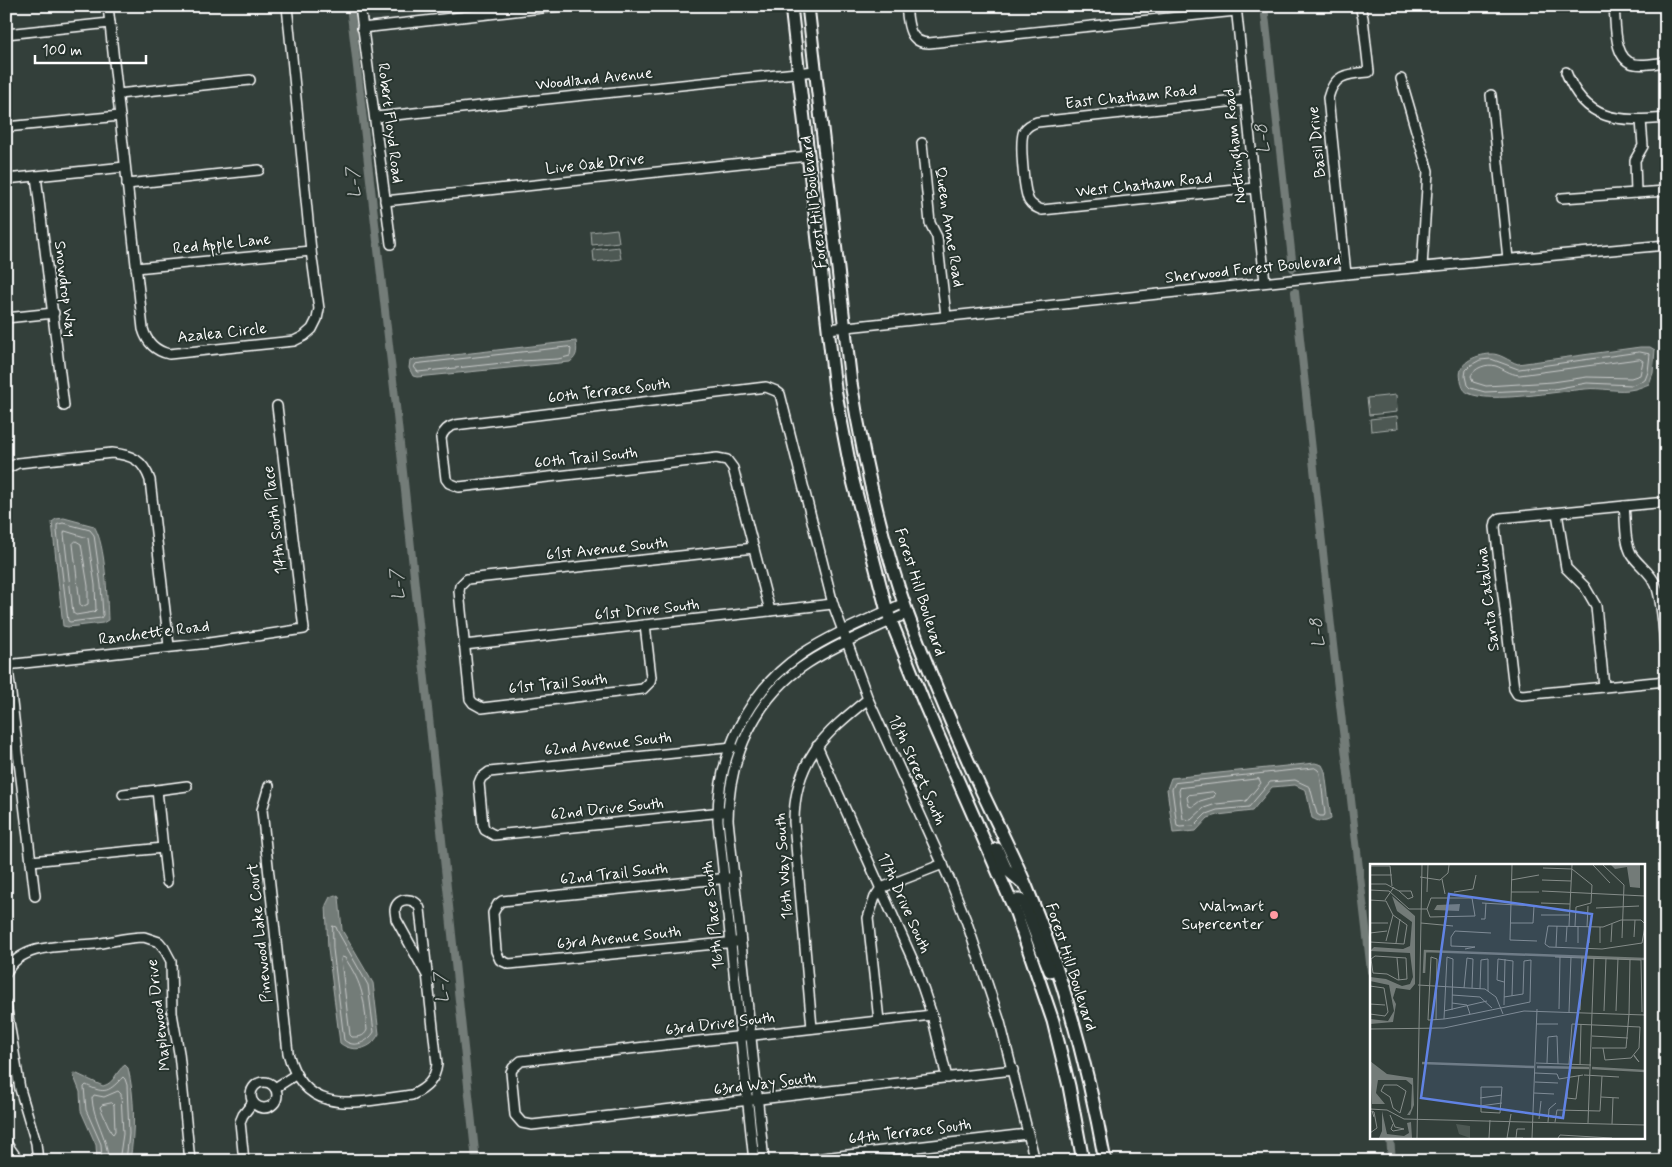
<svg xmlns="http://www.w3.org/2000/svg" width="1672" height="1167" viewBox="0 0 1672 1167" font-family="Mynerve,sans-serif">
<rect width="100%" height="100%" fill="#333f3a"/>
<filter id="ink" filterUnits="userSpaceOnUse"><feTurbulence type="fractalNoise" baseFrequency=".02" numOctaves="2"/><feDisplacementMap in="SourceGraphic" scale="10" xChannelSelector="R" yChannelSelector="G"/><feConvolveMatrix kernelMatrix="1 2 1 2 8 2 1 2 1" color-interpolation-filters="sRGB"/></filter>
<g filter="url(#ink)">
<g fill="#4d5853" stroke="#a6aca9">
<path d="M617,229L619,242L592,245L591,232Z"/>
<path d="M619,247L621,259L594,262L593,250Z"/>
<path d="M1396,395L1397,412L1369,415L1367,398Z"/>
<path d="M1397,416L1398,428L1371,431L1370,419Z"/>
</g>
<g fill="#737b78" stroke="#abb0ae">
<path d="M576,341C577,350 578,356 570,362L417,377L413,376L409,368L410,360Z"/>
<path d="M1640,347H1650L1655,350L1653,373L1649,384C1644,386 1639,388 1635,389C1619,393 1601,387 1585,389C1560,391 1489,404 1468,393C1463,390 1462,386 1461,380C1456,363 1475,355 1490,354C1500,353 1508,361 1518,364Z"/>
<path d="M64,518L94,526C106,545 107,597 108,620L103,623L68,627L63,626L52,522L56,519Z"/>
<path d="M1315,763L1322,765L1325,771L1331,819C1324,823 1319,822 1312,818L1306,790L1295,785L1272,787L1252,811L1218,815L1208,818L1196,831L1173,833L1167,789L1171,778Z"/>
<path d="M335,895L339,897L342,930L373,983L379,1034C377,1037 374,1042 371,1044C362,1051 348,1050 340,1043L328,949L326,905L330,897Z"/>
<path d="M125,1065L128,1068C135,1098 135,1130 130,1161H97L96,1145L81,1111L80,1092L73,1074L75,1073L103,1086C115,1083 115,1072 125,1065Z"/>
</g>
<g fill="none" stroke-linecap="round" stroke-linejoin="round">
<g stroke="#c7cac9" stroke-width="1">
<path d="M569,347L571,349L570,356L558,359L521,361L418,372L414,367L416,364Z"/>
<path d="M1640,352L1650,354L1648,372L1645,380L1632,385L1587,383L1554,389L1485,392L1470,388L1467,385L1465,376L1466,370L1471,365L1480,360L1491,359L1518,369Z"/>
<path d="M1640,359L1643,361L1640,375L1631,378L1587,377L1553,382L1486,386L1473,382L1471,376C1474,368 1487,363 1496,366C1504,369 1509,374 1519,375Z"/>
<path d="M59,524L63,523L90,530L94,535L101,585L103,615L101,618L70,622L68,621L57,531V525Z"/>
<path d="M65,531L88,538L95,585L96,610L94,612L76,615L73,613L64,534Z"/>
<path d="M76,541L81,544L88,586V604L82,607L80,604L73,544Z"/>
<path d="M1315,768L1318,770L1320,773L1325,814L1324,816H1320L1317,814L1310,787L1295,780L1270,782L1249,807L1217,810L1206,814L1194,826L1180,827L1177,826L1172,789L1175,783Z"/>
<path d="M1259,779L1261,783L1246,801L1216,804L1204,808L1191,820L1183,819L1179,791L1180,788Z"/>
<path d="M1213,792L1215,794L1214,797L1200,801L1192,807L1189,806L1187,797L1189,795Z"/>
<path d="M333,926L336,927L338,932L368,985L374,1032C368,1042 354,1049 344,1040L333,949Z"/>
<path d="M342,957L345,958C363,985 364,998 367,1030C364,1037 359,1037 352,1037L350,1035L341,960Z"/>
<path d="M112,1103L114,1105L115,1131L113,1134L111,1132L100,1107L102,1105Z"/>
<path d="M102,1161L101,1144L86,1110L84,1087L86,1085C106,1095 109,1091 123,1077L125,1079L127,1085L129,1134L126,1161"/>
<path d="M108,1161C108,1136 93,1120 92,1098L94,1095L104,1097L118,1091L121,1094L123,1134L119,1161"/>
</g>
<g stroke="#737b78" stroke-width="8">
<path d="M350,6L396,406L476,1161"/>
<path d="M1264,6L1293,268"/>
<path d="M1295,292L1333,645L1371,971"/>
<path d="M1390,1138L1392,1161"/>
</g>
<g stroke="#fff" stroke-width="12">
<g id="minor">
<path d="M108,6L143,329C147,343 156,351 169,354L294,341L304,336L312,329L317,319L319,309L311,251L287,6"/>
<path d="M360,6L391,244"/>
<path d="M906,6C908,23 908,43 929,43L1236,11"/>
<path d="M1236,6L1265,282"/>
<path d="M1614,6C1616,23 1613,61 1635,64C1644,66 1656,63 1666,62"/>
<path d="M362,28L560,6"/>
<path d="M6,34L110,23"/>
<path d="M1566,72C1585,122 1619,122 1666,118"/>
<path d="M1401,79L1428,171L1422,267"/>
<path d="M118,94L250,80"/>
<path d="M1491,95L1508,259"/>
<path d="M1246,100L1037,122C1031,124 1027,126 1024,131C1019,140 1024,192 1029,201C1032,206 1037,208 1042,210L1255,188"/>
<path d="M376,117L815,71"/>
<path d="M6,127L120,116"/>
<path d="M922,143L930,223L937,237L946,316"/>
<path d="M36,176L64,406"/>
<path d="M6,179L125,167"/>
<path d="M127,184L259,170"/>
<path d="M1636,193L1635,160L1643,146L1641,120"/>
<path d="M1562,198L1666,191"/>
<path d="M385,201L808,156"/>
<path d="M136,268L311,251"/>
<path d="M1346,274L1328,98C1334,74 1347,74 1369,72L1363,18L1360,6"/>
<path d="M6,318L54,313"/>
<path d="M828,329L1346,274L1666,245"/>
<path d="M6,469L18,463L112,453C132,455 143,460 150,480L169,646"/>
<path d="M1666,502L1500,518L1496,522L1495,527L1514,689L1517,694L1522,695L1666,681"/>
<path d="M1624,506C1626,521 1624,542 1632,555C1639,566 1650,571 1656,585C1663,604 1663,632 1666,653"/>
<path d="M1557,513L1566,568L1585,587L1596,606L1604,687"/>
<path d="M770,611L733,468L727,460L717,458L459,487L449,483L446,479L441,438C443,431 447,427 455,425L766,387L776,391L780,394L833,604L868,699L952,885L967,923L1000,1022L1035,1161"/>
<path d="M645,625L651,677L650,682L643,689L482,708L473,703L470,699L459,591L460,586L467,579L754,548"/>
<path d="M464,645L833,604"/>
<path d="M6,652L35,896"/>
<path d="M6,665L209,643L304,629L277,406"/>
<path d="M817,746L915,965L932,1015L947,1078"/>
<path d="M269,786L262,810L288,1053C305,1120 360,1101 412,1095C427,1088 435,1080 437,1064L420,909C416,897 397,896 395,910C395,913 396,916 396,919L428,977"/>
<path d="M157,790L187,786"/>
<path d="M123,794L157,790L163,848"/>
<path d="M723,812L494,835L485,830L483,825L479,783L481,778L489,772L733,747"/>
<path d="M31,861L163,848L167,882"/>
<path d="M729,878L502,901L498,904L493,913L496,951L500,960L509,964L736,942"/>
<path d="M6,973C21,942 65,947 94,944C110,942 127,937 144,937L159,942L164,948L171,961L172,1013L179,1053L190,1161"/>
<path d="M6,1004L20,1089L36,1143L38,1161"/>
<path d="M932,1015L521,1061L513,1068L511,1072L515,1115L522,1123L532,1125L1013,1070"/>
<path d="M879,1021L868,918L875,897L881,888L943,864"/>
<path d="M812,1028L794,822C794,761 824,734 868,699"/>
<circle cx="264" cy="1095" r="13"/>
<path d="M275,1088L295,1075"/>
<path d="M6,1143L19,1161"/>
<path d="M913,1147L914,1161"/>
<path d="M244,1161L240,1122L243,1115L253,1102"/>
<path d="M754,1161L718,821C717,756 747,691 802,654C834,633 870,619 904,603"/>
<path d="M764,1161L728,820C728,759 755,697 808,663C839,643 874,629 908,613"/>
<path d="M797,1161L1027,1134"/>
</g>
</g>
<g stroke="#fff" stroke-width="15">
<g id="major">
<path d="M791,6L835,389L852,477L887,611L924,703L1016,913L1053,1021L1069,1086L1083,1161"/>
<path d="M808,6L851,383C864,462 881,540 908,615C929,672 953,728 978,783C994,818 1012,852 1027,888C1063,975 1088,1067 1105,1161"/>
<path d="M997,849L1006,869L1025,885"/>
<path d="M1011,900H1020L1023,902L1050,971"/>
</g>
</g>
<use href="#minor" stroke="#26332d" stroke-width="9"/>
<use href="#major" stroke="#26332d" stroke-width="11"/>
</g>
</g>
<circle fill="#ff9aa2" stroke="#26332d" stroke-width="2" cx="1274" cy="915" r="5"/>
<g text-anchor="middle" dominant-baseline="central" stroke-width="4" stroke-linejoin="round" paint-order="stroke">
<g font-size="16" fill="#fff" stroke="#26332d">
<text transform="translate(594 79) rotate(-6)">Woodland Avenue</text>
<text transform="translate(1131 97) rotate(-6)">East Chatham Road</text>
<text transform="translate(390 123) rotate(83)">Robert Floyd Road</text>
<text transform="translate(1317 142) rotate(-96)">Basil Drive</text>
<text transform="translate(1235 146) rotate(-96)">Nottingham Road</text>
<text transform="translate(595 164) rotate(-6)">Live Oak Drive</text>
<text transform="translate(1144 185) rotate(-6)">West Chatham Road</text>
<text transform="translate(814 202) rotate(-97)">Forest Hill Boulevard</text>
<text transform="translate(949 227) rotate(81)">Queen Anne Road</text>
<text transform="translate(222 244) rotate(-6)">Red Apple Lane</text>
<text transform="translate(1253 269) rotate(-6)">Sherwood Forest Boulevard</text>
<text transform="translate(65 289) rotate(83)">Snowdrop Way</text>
<text transform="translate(222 333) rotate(-6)">Azalea Circle</text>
<text transform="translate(609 391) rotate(-7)">60th Terrace South</text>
<text transform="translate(586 458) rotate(-6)">60th Trail South</text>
<text transform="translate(275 520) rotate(-97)">14th South Place</text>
<text transform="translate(607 549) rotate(-6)">61st Avenue South</text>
<text transform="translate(920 592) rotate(72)">Forest Hill Boulevard</text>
<text transform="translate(1488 599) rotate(-97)">Santa Catalina</text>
<text transform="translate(647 610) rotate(-6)">61st Drive South</text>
<text transform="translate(154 633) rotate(-7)">Ranchette Road</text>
<text transform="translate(558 684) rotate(-6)">61st Trail South</text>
<text transform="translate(608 744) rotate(-6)">62nd Avenue South</text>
<text transform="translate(917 770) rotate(66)">18th Street South</text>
<text transform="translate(607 809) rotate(-6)">62nd Drive South</text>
<text transform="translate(784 866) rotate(-94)">16th Way South</text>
<text transform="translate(614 874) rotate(-6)">62nd Trail South</text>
<text transform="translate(904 903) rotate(66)">17th Drive South</text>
<text transform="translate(713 915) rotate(-96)">16th Place South</text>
<text transform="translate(260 933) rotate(-96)">Pinewood Lake Court</text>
<text transform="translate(619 938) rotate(-6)">63rd Avenue South</text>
<text transform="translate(1071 967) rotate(72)">Forest Hill Boulevard</text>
<text transform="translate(159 1015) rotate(-97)">Maplewood Drive</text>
<text transform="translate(720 1024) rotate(-7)">63rd Drive South</text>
<text transform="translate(765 1084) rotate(-7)">63rd Way South</text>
<text transform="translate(910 1132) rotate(-7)">64th Terrace South</text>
</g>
<g font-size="16" fill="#fff" stroke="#26332d" text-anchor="end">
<text x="1264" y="906">Walmart<tspan x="1264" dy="18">Supercenter</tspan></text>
</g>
<g font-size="18" font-style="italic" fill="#b9bdbc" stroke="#26332d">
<text transform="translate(1263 139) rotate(-96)">L-8</text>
<text transform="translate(354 183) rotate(-96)">L-7</text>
<text transform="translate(398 585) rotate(-96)">L-7</text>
<text transform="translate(1318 633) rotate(-96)">L-8</text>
<text transform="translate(442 988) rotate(-96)">L-7</text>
</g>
</g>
<g transform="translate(1370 864)">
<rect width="275" height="275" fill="#333f3a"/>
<path d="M86,260L100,262V274L89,270Z" fill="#4d5853"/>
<path d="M241,1H270V24L260,23L257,3L245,5ZM22,32L45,52V120L40,126L26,124L23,134L26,140L23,158L0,160V155L18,157L24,147L19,121L0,117V113L16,115L32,122L40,120L43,113L40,89L0,87L4,83L33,85L40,82L42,58L27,47ZM90,40L89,47L64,46L67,41ZM0,197L17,210L43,214L44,241L40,251H37L41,245L42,221L36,216H8L6,229L15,240H2ZM12,247L17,270L34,272L39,269L37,259L41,258L42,274H9L12,267Z" fill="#737b78"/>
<path fill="none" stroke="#737b78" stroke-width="2.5" d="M54,109L55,87L275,95M52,199L164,203M167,203L219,204M222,204L275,207"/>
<path fill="none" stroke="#858c89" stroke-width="1" d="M142,1L140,76L167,77M223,1L240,19M233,1L254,21L252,74M0,2H20L22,22M173,4L202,5L222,21L221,39L206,43L205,62M0,11H22M50,13L70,16L78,9L79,1M72,15L75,30M141,16L169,11M172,16L201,17M0,20H16L29,27M0,26L19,27L39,45H57M29,27H41L43,33L38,35ZM172,27L275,32M57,28L58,1M84,28L103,25L106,11M141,28H169M61,34H102L105,52L60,53L57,45ZM0,36L16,37L23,51L37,61L34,80L0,78M15,36L24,23M112,39L164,42L163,59H140M171,39L200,40M226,44L269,42M171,51H200M111,55H115L116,39M0,59H18M51,59L83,62M275,60L271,56H251L233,63L178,62L175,80L179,83L232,85L272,79L275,62M199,62L202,1M217,63L218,42M0,69L17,67M264,73L265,56M16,77L23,51M196,78L197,62M241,78L242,60M26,79L30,55M208,79V62M219,79V63M230,79V63M186,83L187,62M95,85L105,83L81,82V73L85,67L121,69M5,92L36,94L37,115L28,116L17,110L3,109L1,95ZM185,93L271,96L272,148M27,94L29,116M134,118L127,116L128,95L143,97L142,132M48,121L115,125L126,133L133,150M0,122L14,124L18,148L15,152L0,150M94,124L97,94L103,95L102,124M110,125L111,96L118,95V127M82,131L110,133L122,144M82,139L97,141L100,150M0,140L15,141M134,141L135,95M189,145L190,93M210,146L212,93M74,147L117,137M234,147L236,94M246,147L248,94M199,148L201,93M259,151L260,95M74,155L77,93L83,95L82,146M66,156L67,95L61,93L58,156H60L74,155L87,153L160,138L161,96L154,97L153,130L134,133M167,160H188M0,165L74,164L154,147L275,151M222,172L258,174M222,184H256L259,150M264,192L269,198L264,191M166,199L221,201M177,199L178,173L187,172L188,200M199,200L202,160L270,163L269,184L261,194L235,196L233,184M210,201L211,160M165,209L187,210L189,215L213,211M214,211L249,213M198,215L197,234L206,235L209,211M165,218L188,219M27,221L36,227L30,249L23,244L20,233L11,227L14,221ZM111,223H132L130,249L111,248ZM164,229L184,230M231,233L249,234M110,234L132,231M110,242L132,239M0,245L17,246L34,255L275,261M20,251L25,263L34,265L23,267L21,265L23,260M169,255L171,237M178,258L179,245L186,239M185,258L187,246L230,247L232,212M218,259L224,94M242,260L243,234M0,269L7,264L4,248L2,247L4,253M47,274L52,1M119,274L120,256M137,274L141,250M137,274H153M146,274L147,265H155M162,274L167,145M188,274L190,271L242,274"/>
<path fill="#6183e4" fill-opacity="0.15" stroke="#6183e4" stroke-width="2.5" d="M79,30L222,50L193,254L51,234Z"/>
<rect width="275" height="275" fill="none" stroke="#fff" stroke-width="2.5"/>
</g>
<rect width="1672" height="1167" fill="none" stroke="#26332d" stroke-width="25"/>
<rect x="12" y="12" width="1647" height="1142" fill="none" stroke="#fff" stroke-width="2" filter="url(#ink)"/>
<path d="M35 55v8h111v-8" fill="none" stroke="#ffffff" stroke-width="2.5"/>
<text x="42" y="55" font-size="15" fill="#ffffff" stroke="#26332d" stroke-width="4" paint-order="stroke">100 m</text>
</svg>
